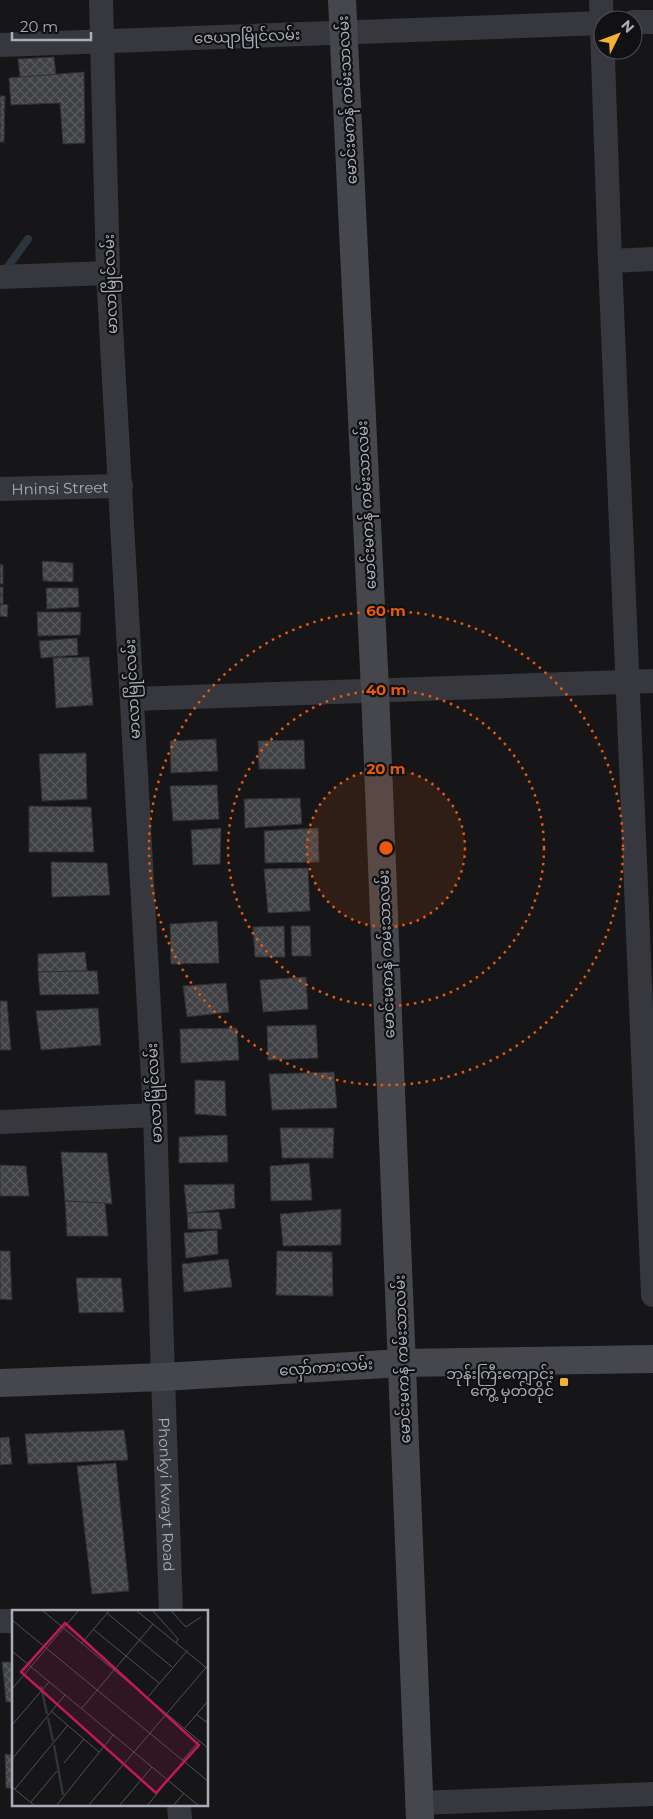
<svg xmlns="http://www.w3.org/2000/svg" width="653" height="1819" viewBox="0 0 653 1819" font-family="Montserrat,'Noto Sans Myanmar',sans-serif">
<defs>
<pattern id="building-cross-hatch" width="8" height="8" patternUnits="userSpaceOnUse" patternTransform="scale(1.25)"><rect width="8" height="8" fill="#404145"/><path d="M0 0l8 8M0 8l8-8" fill="none" stroke="#595a5e"/></pattern>
</defs>
<rect width="100%" height="100%" fill="#161618"/>
<g fill="none" stroke-linecap="round" stroke-linejoin="round">
<path stroke="#2c353c" stroke-width="8" d="M4,272L28,239"/>
</g>
<g fill="url(#building-cross-hatch)" stroke="#303034">
<path d="M54,57L56,75L20,78L18,59Z"/>
<path d="M84,72L85,143L63,144L60,103L11,105L9,78Z"/>
<path d="M0,96H5L4,142H0Z"/>
<path d="M42,561L73,563V582L43,581Z"/>
<path d="M0,564L3,565V584H0Z"/>
<rect x="0" y="587" width="3" height="17"/>
<path d="M46,588H78L79,607L47,609Z"/>
<path d="M0,604L8,605L7,617L0,616Z"/>
<path d="M37,612H81L80,635L38,636Z"/>
<path d="M77,638L78,655L41,658L39,641Z"/>
<path d="M89,657L93,705L56,708L53,658Z"/>
<path d="M216,739L218,771L171,773L170,741Z"/>
<path d="M304,740L305,769H259L258,741Z"/>
<path d="M86,753L87,799L42,801L39,754Z"/>
<path d="M217,785L219,819L173,821L170,786Z"/>
<path d="M300,798L302,824L245,828L244,799Z"/>
<path d="M29,806L91,807L94,852H29Z"/>
<path d="M221,828L220,864L193,865L191,830Z"/>
<path d="M318,828L319,862L265,863L264,831Z"/>
<path d="M51,862L107,863L110,895L52,897Z"/>
<path d="M308,868L310,911L268,913L264,869Z"/>
<path d="M217,921L219,963L171,964L170,924Z"/>
<path d="M284,926L285,957H255L253,927Z"/>
<path d="M291,926H310L311,956H292Z"/>
<path d="M85,952L87,971L38,972V954Z"/>
<path d="M87,971H97L99,994L40,995L38,972Z"/>
<path d="M306,977L308,1009L263,1012L260,980Z"/>
<path d="M226,983L229,1012L187,1017L183,986Z"/>
<path d="M0,1001H7L11,1050H0Z"/>
<path d="M98,1008L101,1045L41,1050L36,1011Z"/>
<path d="M316,1025L318,1058L268,1060L267,1026Z"/>
<path d="M237,1028L239,1060L181,1063L180,1029Z"/>
<path d="M334,1072L337,1108L272,1110L269,1074Z"/>
<path d="M195,1080L225,1081L226,1116L195,1114Z"/>
<path d="M280,1128H334L333,1158H282Z"/>
<path d="M227,1135L228,1162L179,1163V1137Z"/>
<path d="M61,1152L107,1153L112,1204L65,1201Z"/>
<path d="M309,1163L312,1200L271,1201L270,1166Z"/>
<path d="M0,1165L26,1166L29,1196H0Z"/>
<path d="M234,1184L235,1208L187,1213L184,1185Z"/>
<path d="M65,1201L105,1203L108,1236H67Z"/>
<path d="M341,1209V1245L283,1246L280,1214Z"/>
<path d="M219,1212L222,1229H188L187,1213Z"/>
<path d="M217,1230L218,1254L186,1258L184,1233Z"/>
<path d="M0,1251H10L12,1300L0,1299Z"/>
<path d="M277,1251L332,1252L333,1296L276,1295Z"/>
<path d="M228,1259L232,1287L184,1292L182,1264Z"/>
<path d="M76,1278H121L124,1312L79,1313Z"/>
<path d="M124,1430L128,1460L28,1464L25,1434Z"/>
<path d="M9,1437L12,1464L0,1465V1438Z"/>
<path d="M116,1463L129,1591L92,1594L77,1466Z"/>
<path d="M2,1662H14V1702H6Z"/>
<path d="M5,1754L14,1755V1788H6Z"/>
</g>
<g fill="none" stroke-linecap="round" stroke-linejoin="round">
<g stroke="#37383d" stroke-width="24">
<path id="s1" d="M101,0L108,273L155,1115L163,1377L171,1612"/>
<path d="M601,0L610,261L653,1295"/>
<path d="M633,22H653"/>
<path d="M0,45L603,23"/>
<path d="M610,261L653,259"/>
<path d="M0,277L108,273"/>
<path id="s2" d="M0,489L121,486"/>
<path d="M133,699L653,681"/>
<path d="M0,1122L155,1115"/>
<path d="M0,1621H14"/>
<path d="M419,1803L653,1794"/>
<path d="M179,1805L180,1819"/>
</g>
<g stroke="#45474d" stroke-width="28">
<path d="M342,0L375,690L420,1819"/>
<path d="M0,1383L163,1377L402,1363L653,1359"/>
</g>
</g>
<circle cx="386" cy="848" r="79" fill="#e8590c" fill-opacity=".12"/>
<g fill="none" stroke="#e8590c" stroke-width="2.5" stroke-dasharray="2.5 5">
<circle cx="386" cy="848" r="79"/>
<circle cx="386" cy="848" r="158"/>
<circle cx="386" cy="848" r="237"/>
</g>
<rect fill="#f2b134" stroke="#111113" stroke-width="2" x="559" y="1377" width="10" height="10" rx="2.5"/>
<g text-anchor="middle" dominant-baseline="central" stroke-width="4.5" stroke-linejoin="round" paint-order="stroke">
<g font-size="15" fill="#a8adb8" stroke="#111113">
<text transform="translate(247 36) rotate(-2)">ဇေယျာမြိုင်လမ်း</text>
<text transform="translate(347 100) rotate(-93)">မောင်းမကန် ကမ်းသာလမ်း</text>
<text transform="translate(110 284) rotate(-92)">မာလာမြိုင်လမ်း</text>
<text stroke="none"><textPath href="#s2" startOffset="60">Hninsi Street</textPath></text>
<text transform="translate(366 505) rotate(-93)">မောင်းမကန် ကမ်းသာလမ်း</text>
<text transform="translate(132 689) rotate(-93)">မာလာမြိုင်လမ်း</text>
<text transform="translate(386 954) rotate(-92)">မောင်းမကန် ကမ်းသာလမ်း</text>
<text transform="translate(154 1093) rotate(-93)">မာလာမြိုင်လမ်း</text>
<text transform="translate(402 1359) rotate(-92)">မောင်းမကန် ကမ်းသာလမ်း</text>
<text transform="translate(326 1367) rotate(-4)">လှော်ကားလမ်း</text>
<text stroke="none"><textPath href="#s1" startOffset="1496">Phonkyi Kwayt Road</textPath></text>
</g>
<g font-size="15" fill="#a8adb8" stroke="#111113" text-anchor="end">
<text x="554" y="1373">ဘုန်းကြီးကျောင်း<tspan x="554" dy="17">ကွေ့ မှတ်တိုင်</tspan></text>
</g>
</g>
<g transform="translate(12 1610)">
<rect width="196" height="196" fill="#161618"/>
<path fill="none" stroke="#2c353c" stroke-width="2.5" d="M29,76L35,104M36,108L41,131M42,135L51,185"/>
<path fill="none" stroke="#505258" stroke-width="1" d="M31,1L197,139M125,1L197,60M141,1L166,29L164,33M159,1L174,17L189,7M95,3L160,57M0,10L197,172M81,19L147,73M69,34L97,1M0,41L187,196M0,79L66,1M135,88L176,40M70,98L141,14M39,101L87,142M184,104L197,114M0,115L37,72M172,119L197,90M0,149L53,85M170,151L187,131M52,153L72,129M0,177L23,196M3,179L56,115M19,192L45,161M44,196L102,124M76,196L197,54M107,196L140,157M135,196L156,170M161,196L172,183"/>
<path fill="#c2185b" fill-opacity="0.15" stroke="#c2185b" stroke-width="2.5" d="M53,13L187,135L144,183L9,62Z"/>
<rect width="196" height="196" fill="none" stroke="#a8adb8" stroke-width="2.5"/>
</g>
<circle cx="386" cy="848" r="8" fill="#e8590c" stroke="#111113" stroke-width="2.5"/>
<g font-size="15" text-anchor="middle" font-weight="bold" fill="#e8590c" stroke="#111113" stroke-width="4.5" stroke-linejoin="round" paint-order="stroke">
<text x="386" y="616">60 m</text>
<text x="386" y="695">40 m</text>
<text x="386" y="774">20 m</text>
</g>
<g transform="translate(618 35) rotate(48)"><circle r="24" fill="#111113" stroke="#4d4f55"/>
<path d="M0-4L9 19L0 12L-9 19Z" fill="#f2b134"/>
<text y="-8" font-size="14" font-weight="bold" text-anchor="middle" fill="#a8adb8">N</text>
</g>
<path d="M12 32v8h79v-8" fill="none" stroke="#a8adb8" stroke-width="2.5"/>
<text x="20" y="32" font-size="15" fill="#a8adb8" stroke="#111113" stroke-width="4" paint-order="stroke">20 m</text>
</svg>
